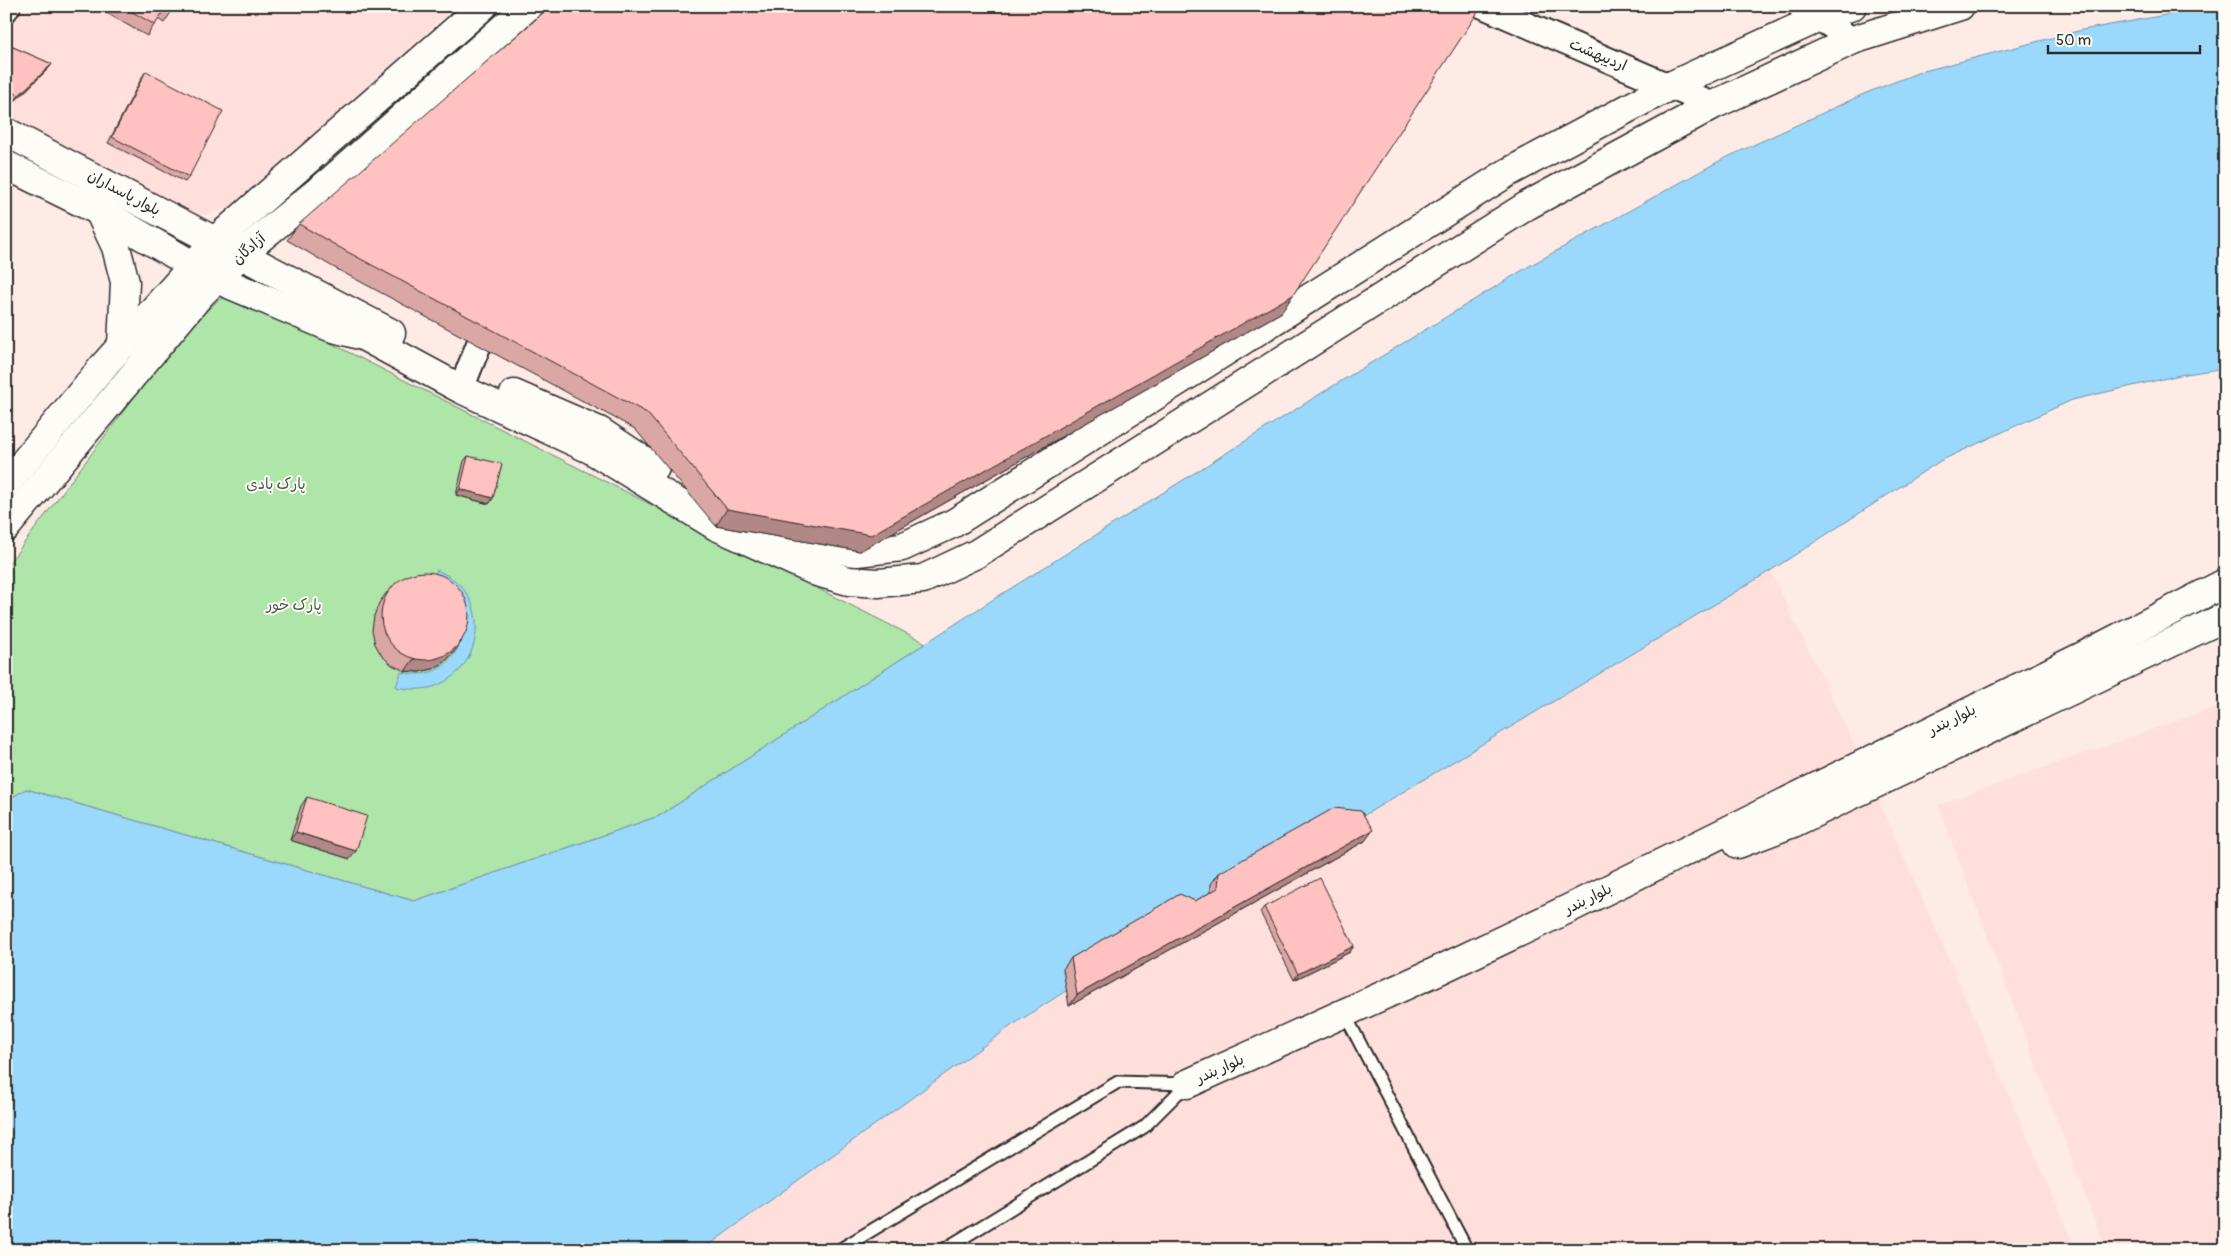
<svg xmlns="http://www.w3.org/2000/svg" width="2231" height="1256" viewBox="0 0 2231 1256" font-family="Pangolin,'Playpen Sans Arabic',sans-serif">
<rect width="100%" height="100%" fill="#feebe6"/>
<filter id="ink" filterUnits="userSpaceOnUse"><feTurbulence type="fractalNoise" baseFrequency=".02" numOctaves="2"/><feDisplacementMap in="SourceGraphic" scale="10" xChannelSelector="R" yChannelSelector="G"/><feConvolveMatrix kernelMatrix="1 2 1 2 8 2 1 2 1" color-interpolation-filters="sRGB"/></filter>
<g filter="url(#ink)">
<g fill="#fedfdb">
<path d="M10,6H456L235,205L219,212L197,216L6,122V12Z"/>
<path d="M1770,571L1853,742L2077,1250H702L1011,1026L1067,992L1070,1006L1364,841L1353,822Z"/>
<path d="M2225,704V1250H2106L1938,805Z"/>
</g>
<path fill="#aee5a9" stroke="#6c886a" d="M221,298H241L926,643L659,816L414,901L26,789L6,801V567L160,363L197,319Z"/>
<g fill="#9ad9fb" stroke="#6e93a8">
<path d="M2216,6H2225V368L2180,375L2072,400L1940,461L1770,571L1353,822L1326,819L1212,884L1210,899L1011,1026L702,1250H6V801L26,789L414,901L659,816L986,604L1320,394L1531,265L1721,160L1866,93L1920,72L2082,30Z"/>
<path d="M437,570C442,573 448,575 453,579C488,605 482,662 444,682C429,691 413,690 396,687L401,672C435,680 456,663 464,631L431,583Z"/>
</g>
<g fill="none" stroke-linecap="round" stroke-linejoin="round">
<g stroke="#2b2b2b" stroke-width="15">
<g id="lane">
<path d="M1350,1024L1467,1250"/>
<path d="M839,1250L1118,1082L1187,1084L1144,1127L943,1250"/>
</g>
</g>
<g stroke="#2b2b2b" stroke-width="28">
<g id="street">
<path d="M1483,6L1713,105"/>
<path d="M1800,6L1853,40"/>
<path d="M6,9L8,6"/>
<path d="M461,389L491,314"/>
</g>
</g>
<g stroke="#2b2b2b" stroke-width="31">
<g id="secondary">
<path d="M6,132L391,333"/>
<path d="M6,165L99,211L217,279L330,327L363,336L461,389L592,450L716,526L817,572L849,581L878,583L923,579L976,554L1528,205L1713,105L1853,40L1960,6"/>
<path d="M99,211L116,247L125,282L122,345"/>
<path d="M514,394L599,431L655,468"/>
<path d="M6,484L106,363L216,240L483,6"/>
<path d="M758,524L796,541L827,549L857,552L902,547L954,523L1507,173L1670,86L1819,18L1852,6"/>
<path d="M6,527L200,295L242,253L334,178L528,6"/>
<path d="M1738,844L1793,823L2225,617"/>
<path d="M1187,1084L1435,972L1568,909L2085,655L2225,583"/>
</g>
</g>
<use href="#lane" stroke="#fdfcf7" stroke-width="11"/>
<use href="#street" stroke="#fdfcf7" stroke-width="24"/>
<use href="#secondary" stroke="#fdfcf7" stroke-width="28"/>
</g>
<g fill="#dba7a5" stroke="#2b2b2b">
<path d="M94,6H175L164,23L158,19L147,36Z"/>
<path d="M325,6H338L335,11Z"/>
<path d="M6,44L52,64L48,69L15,101L6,97Z"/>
<path d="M146,71L189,177L185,182L108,143L142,77Z"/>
<path d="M299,224L1282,312L860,551L716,526L635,429L333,267L287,240Z"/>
<path d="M468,456L493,498L489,504L456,495L464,461Z"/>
<path d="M387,592L454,652L445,662L433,669L419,672L405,671L392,665L382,656L375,644L372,630L374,616L379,603Z"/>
<path d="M307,797L350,859L290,840L301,806Z"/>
<path d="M1365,841L1069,1006L1063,969L1071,958L1195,901L1211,892V884L1219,873Z"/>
<path d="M1264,907L1350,952L1294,980L1260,912Z"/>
</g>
<g fill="#b28886" stroke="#2b2b2b">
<path d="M52,64L48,69L15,101L19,95Z"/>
<path d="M1293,295L1282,312L860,551L716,526L727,509Z"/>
<path d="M460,489L493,498L489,504L456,495Z"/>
<path d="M462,641L454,652L445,662L433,669L419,672L405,671L413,660Z"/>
<path d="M1373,830L1365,841L1069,1006L1077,995Z"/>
<path d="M296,832L356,851L350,859L290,840Z"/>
<path d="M1354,946L1350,952L1294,980L1298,974Z"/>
</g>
<g fill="#ffc2c0" stroke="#2b2b2b">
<path d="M122,6H175L172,12L165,8L155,25Z"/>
<path d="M551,6H1482L1293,295L871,535L727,509L647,413L344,250L299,224Z"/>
<path d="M6,44L52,64L19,95L6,89Z"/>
<path d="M146,71L223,111L189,177L112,137Z"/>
<path d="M468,456L502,464L493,498L460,489Z"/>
<circle cx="425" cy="616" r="44"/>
<path d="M307,797L367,816L356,851L296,832Z"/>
<path d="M1334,808L1361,811L1373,830L1077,995L1071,958L1180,894L1195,901L1218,888L1219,873Z"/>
<path d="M1320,878L1354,946L1298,974L1264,907Z"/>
</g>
</g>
<g text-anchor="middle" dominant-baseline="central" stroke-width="4" stroke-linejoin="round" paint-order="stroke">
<g font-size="15" fill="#2b2b2b" stroke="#fdfcf7">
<text transform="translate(1598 55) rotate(23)">اردیبهشت</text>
<text transform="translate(124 193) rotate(28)">بلوار پاسداران</text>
<text transform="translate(249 249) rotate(-41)">آزادگان</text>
<text transform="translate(1952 720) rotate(-26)">بلوار بندر</text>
<text transform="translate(1588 899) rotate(-26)">بلوار بندر</text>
<text transform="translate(1220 1069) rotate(-24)">بلوار بندر</text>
</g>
<g font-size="15" fill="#4c5a4a" stroke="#fdfcf7">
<text x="276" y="484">پارک بادی</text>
<text x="294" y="605">پارک خور</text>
</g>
</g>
<rect width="2231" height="1256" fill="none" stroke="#fdfcf7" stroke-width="25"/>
<rect x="12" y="12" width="2206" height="1231" fill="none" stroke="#2b2b2b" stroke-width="2" filter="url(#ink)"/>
<path d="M2048 45v8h152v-8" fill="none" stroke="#2b2b2b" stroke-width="2.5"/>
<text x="2056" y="45" font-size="15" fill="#2b2b2b" stroke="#fdfcf7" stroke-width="4" paint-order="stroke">50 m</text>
</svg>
